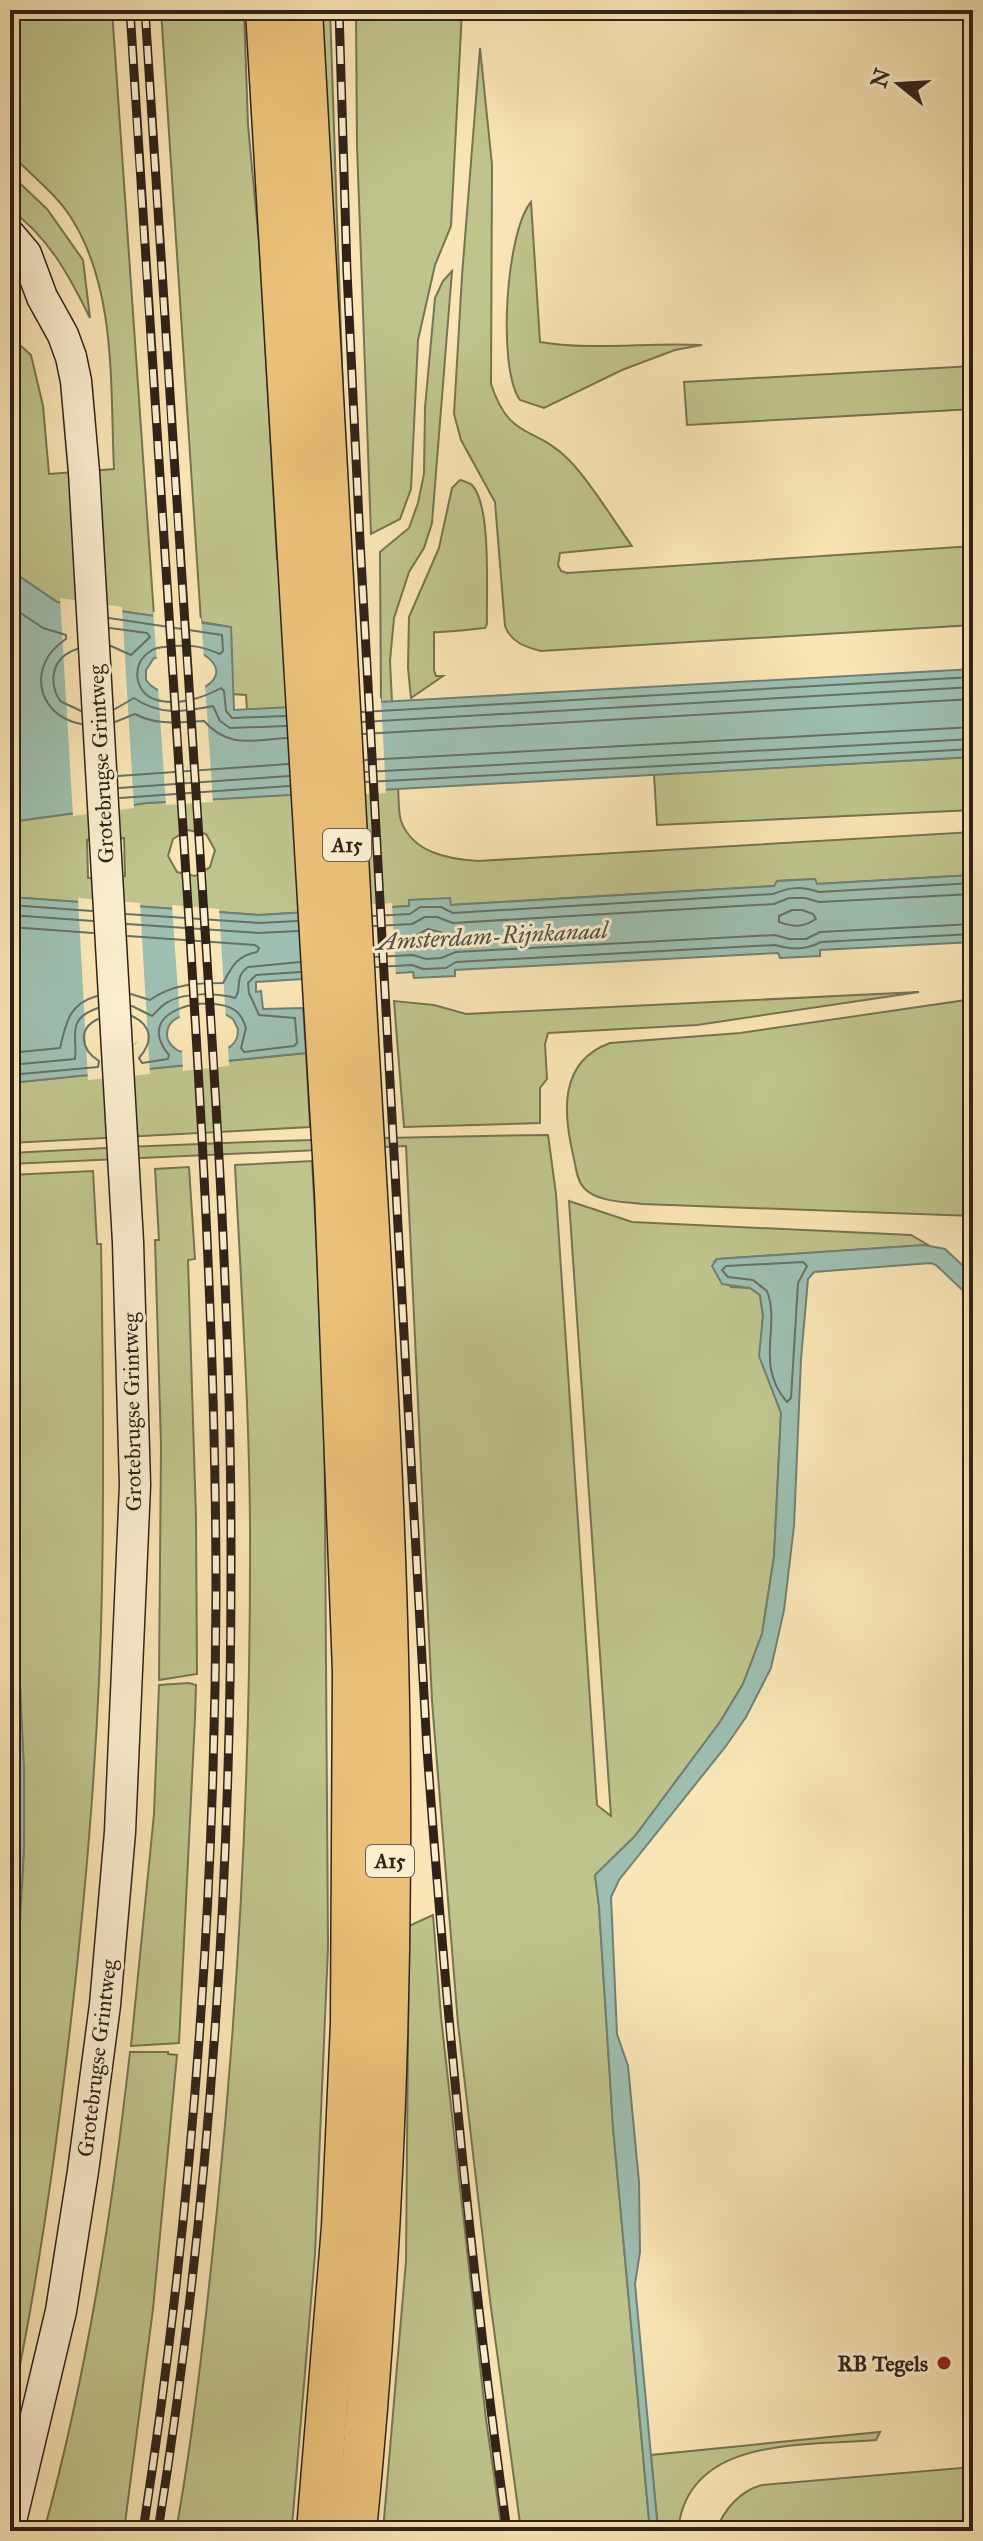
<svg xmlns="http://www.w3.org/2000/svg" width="983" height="2541" viewBox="0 0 983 2541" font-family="'IM FELL Great Primer',serif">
<rect width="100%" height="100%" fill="#f9e5b5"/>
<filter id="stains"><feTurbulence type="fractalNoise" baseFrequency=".0025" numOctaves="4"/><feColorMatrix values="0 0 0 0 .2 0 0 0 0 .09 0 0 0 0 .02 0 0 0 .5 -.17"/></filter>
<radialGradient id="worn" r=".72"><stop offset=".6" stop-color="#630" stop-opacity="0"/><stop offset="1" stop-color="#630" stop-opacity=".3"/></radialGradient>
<g fill="#bfc48c" stroke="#787352" stroke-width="2" fill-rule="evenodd">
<path d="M10,10H112L154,616L57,602L10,570V336L31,355L43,406L49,474L114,469C110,386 117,288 70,216C55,193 29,173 10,153Z"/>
<path d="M161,10H244L248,125L261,264L277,559L311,557L320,707L247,710L246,695L232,694L231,627L201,622Z"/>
<path d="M320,10H330L344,424Z"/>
<path d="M356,10H462L451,226L435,265L418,340L411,489L400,519L371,534L357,146Z"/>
<path d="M480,48L492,165L491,384C510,442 535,425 569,460C590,481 613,520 632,546L560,553L558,565L561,571L567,573L973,546V625L541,651C525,647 511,642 505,626L495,502L461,440L454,414L462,276Z"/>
<path d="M10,174L47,209L83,260L90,318C69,275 49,238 10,209Z"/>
<path d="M531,202L540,342C590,351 650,342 702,345L675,350L622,370L544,408L520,400C497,368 506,232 531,202Z"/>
<path d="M452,271L432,523L424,548L409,572L394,618L390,661L392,702H381L380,552L409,528L418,503L424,474L425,408L435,298L443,281Z"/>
<path d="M973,366V409L687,425L684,382Z"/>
<path d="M460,480C462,480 471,484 472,485C492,506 486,595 487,624L485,628C475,629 443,633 434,632V670L436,676H443L411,698L408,668L409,617L439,548L452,488Z"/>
<path d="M973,757V810L657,825L654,774Z"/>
<path d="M398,788C399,798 398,811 401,821C413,853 448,859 478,861L973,832V875L817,884L815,879L777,881L775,886L450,905V899L409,900L410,906L259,915L10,897V822L147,803ZM188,830L206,834L215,850L210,867L195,876L177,872L168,856L173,839ZM124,838L125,876L88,878L87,840Z"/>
<path d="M919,992L697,1025L548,1033L545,1044L547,1079L540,1088V1123L404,1127L394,1001L434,1005L466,1014Z"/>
<path d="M973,999V1216L642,1204C625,1202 597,1202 584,1188C577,1181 576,1168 574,1159C563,1114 558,1062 610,1043L740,1033Z"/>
<path d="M306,1053L310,1127L10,1143V1083Z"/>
<path d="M548,1135L556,1194L597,1805L611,1816L569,1201L632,1222L911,1235L928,1245L717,1259L714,1262L731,1287L750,1288L760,1295L763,1316L760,1356L781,1413L774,1557L762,1634L743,1684L720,1722L635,1836L595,1875L599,1906L613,2127L650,2531H521L490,2300L458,2024L432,1701L406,1146L10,1164V1153C189,1143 369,1137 548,1135Z"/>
<path d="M312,1161L324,1379L328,1947L315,2254L293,2514L291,2531H176C195,2425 206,2317 217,2210C240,1982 251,1752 250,1523C249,1403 241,1284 235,1165Z"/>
<path d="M189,1167L195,1259L188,1260L196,1518L197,1674L159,1680L161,1445L155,1240H159L155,1169Z"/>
<path d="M93,1171L97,1244H101C103,1359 104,1474 102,1588C99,1747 85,1906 66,2063C52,2181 35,2298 10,2414V1175Z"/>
<path d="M189,1683L196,1685L195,1718L179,2043L131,2046L154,1814L159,1685Z"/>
<path d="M433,1915L441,2017L486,2419L502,2531H383L406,2261L409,1926Z"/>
<path d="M130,2052H168V2054L177,2055L153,2309L124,2531H44C87,2374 112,2213 130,2052Z"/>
<path d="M880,2432L876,2440C806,2446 687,2435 678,2531H658L651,2455Z"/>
<path d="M973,2467V2531H716C724,2509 740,2491 762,2485Z"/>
</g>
<g fill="#9ebfb1" stroke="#728074" stroke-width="2" fill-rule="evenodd">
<path d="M10,570L57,602L231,627L234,710L973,669V757L147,803L10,822ZM203,654C248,683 166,711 146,680V670L154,658ZM110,665L121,679L110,692L74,689L73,672Z"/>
<path d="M973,875V942L820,950V956L780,958L778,953L455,970V976L414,978L413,972L256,982V992L261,991L263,1009L303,1008L306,1053L10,1083V897L259,915L409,906V900L450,898L451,905L774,886L777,881L815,879L817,884ZM225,1014L233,1019L238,1029C238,1036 237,1041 231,1046C224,1052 185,1055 177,1050C172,1047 167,1041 167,1035C167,1008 208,1014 225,1014ZM131,1024L142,1038L128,1052L94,1048V1031Z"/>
<path d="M924,1245L945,1249L973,1275V1300L936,1265L931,1263L814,1272L808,1279L801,1359L794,1526L784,1610L771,1668L746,1717L726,1746L619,1880L611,1897L617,2034L628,2066L639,2182L640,2252L635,2284L658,2531H650L613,2127L599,1906L595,1875L635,1836L720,1722L743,1684L762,1634L774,1557L781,1413L759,1356L763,1316L760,1295L750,1288L722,1284L712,1266L717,1259Z"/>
<path d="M10,1475L24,1768V1851L10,2097L13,1769L10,1666Z"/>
</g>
<g fill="#f9e5b5" fill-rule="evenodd">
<path d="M60,598L122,607L134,808L73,816ZM108,668L116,675L113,686L82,689L77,686L75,680L80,671Z"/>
<path d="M153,612L201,618L204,659L195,657L157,661Z"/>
<path d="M205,684L213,802L166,805L158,688L197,687Z"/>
<path d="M381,698L386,793L292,798L319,703Z"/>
<path d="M78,898L140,903L150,1074L88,1080ZM129,1028L137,1034V1042L132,1047L103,1049L97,1046L95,1039L101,1030Z"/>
<path d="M392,903L396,977L302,984L298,908Z"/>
<path d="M172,905L219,909L226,1019L218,1017L180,1021Z"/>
<path d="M228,1044L229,1066L183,1071L182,1048L219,1047Z"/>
</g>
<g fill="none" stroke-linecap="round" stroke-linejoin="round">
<g stroke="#677065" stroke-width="2">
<path d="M10,606L43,628L66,635V639C27,664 35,715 81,724"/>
<path d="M109,618L222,635L223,651L220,654C200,646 194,645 172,646C164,647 154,647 148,653C131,665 135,692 154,699C176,707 203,698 221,688L224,691L226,711L232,718L285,716"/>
<path d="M110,628L147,633L150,637L131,655L111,646"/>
<path d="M77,649C53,657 47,680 60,701L81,711"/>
<path d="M115,709L134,698C160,716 183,712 213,706L220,721L230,728L286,726"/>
<path d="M362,712L973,677"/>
<path d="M115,722L135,714C157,726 180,722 204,721C229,749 252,740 287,738"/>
<path d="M362,722L973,687"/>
<path d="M363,734L973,699"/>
<path d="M365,760L973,727"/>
<path d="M365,772L973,739"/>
<path d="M118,776L288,764"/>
<path d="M366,782L973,749"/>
<path d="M119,788L289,776"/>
<path d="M120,798L289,786"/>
<path d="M10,905L92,911"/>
<path d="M792,910H802L813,914L816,919C802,928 794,927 779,922V916Z"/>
<path d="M126,914L259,923L297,921"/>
<path d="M10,915L93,921"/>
<path d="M373,916L410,914L420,907H441L453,913L773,894C790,887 801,886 819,892L973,883"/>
<path d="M127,924L258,933L298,931"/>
<path d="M374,926L412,924L425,917H437L453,923L774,904L789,898H805L819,902L973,894"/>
<path d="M10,927L93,933"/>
<path d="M428,929L447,934L449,940C436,948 429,947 415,942V936Z"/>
<path d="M128,936L255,945L259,948L257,952C236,956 232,967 223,983C197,983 172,984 150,1000L131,994"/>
<path d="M375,957L413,955L426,959L441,958L456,952L775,935L789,939H806L820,932L973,924"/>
<path d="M376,967L412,965L423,969L446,968L456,962L775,945C793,950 805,950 821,942L973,934"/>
<path d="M132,1006L152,1016C157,1011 162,1005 168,1002C185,992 217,993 235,998C243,988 233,978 248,967L300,962"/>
<path d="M132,1016C153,1026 153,1042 139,1058L142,1063L168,1059L169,1055C130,1008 214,993 236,1011C242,1016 244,1021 246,1028L241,1048L244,1052L294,1046L297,1043L295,1018L259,1015L249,993L248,983L256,975L300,972"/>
<path d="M10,1053L60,1048C66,1024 68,1004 97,996"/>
<path d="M10,1065L75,1059C78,1037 65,1019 98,1008"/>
<path d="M10,1075L98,1067L99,1061C81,1050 77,1029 98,1019"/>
<path d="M803,1262L807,1266L798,1283L791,1398L787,1402C754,1364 781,1328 767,1291L753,1280L728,1277L722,1270L726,1266Z"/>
<path d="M10,1620L16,1768L10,1959"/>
</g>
<g stroke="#302219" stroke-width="33">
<path id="secondary" d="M10,235L26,254L42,297L63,335L71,357L76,381L84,472L128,1242L135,1485L120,1832L105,2005L83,2171L61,2311L10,2525"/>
</g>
<g stroke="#302219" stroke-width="43">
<g id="motorway">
<path d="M266,10L335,1191L353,1672L351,2023L342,2227L317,2531"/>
<path d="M302,10C319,335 337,660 355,985C371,1276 392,1568 390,1860C389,2084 378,2308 356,2531"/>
</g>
</g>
<use href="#secondary" stroke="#fbeecf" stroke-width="30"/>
<use href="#motorway" stroke="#ecc27a" stroke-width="40"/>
<g stroke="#302219" stroke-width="9">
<g id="rail">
<path d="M130,10C147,293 167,576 185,859C201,1104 216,1349 216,1595C215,1908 191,2222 143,2531"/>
<path d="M145,10C162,276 179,542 197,808C213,1053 231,1299 231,1544C232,1874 210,2205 158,2531"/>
<path d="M339,10L347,272L360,541L427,1749C446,2010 471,2271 507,2531"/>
</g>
</g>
<use href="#rail" stroke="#fbeecf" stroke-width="6" stroke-dasharray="18" stroke-linecap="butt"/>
</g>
<circle fill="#8f2418" stroke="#fbeecf" stroke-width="3" cx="944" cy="2363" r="8"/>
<g text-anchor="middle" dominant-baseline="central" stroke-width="6" stroke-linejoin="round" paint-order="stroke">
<g fill="#fbeecf" stroke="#6d5f50" stroke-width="2">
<rect x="323" y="829" width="48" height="32" rx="6"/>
<rect x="366" y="1845" width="48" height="32" rx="6"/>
</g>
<g font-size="20" font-weight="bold" fill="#302219">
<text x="347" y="845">A15</text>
<text x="390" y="1861">A15</text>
</g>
<g font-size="22" fill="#302219" stroke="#fbeecf">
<text transform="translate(101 764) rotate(-93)">Grotebrugse Grintweg</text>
<text transform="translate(132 1412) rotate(-91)">Grotebrugse Grintweg</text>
<text transform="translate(97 2058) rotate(-83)">Grotebrugse Grintweg</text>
</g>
<g font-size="22" font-weight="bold" fill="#302219" stroke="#fbeecf" text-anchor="end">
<text x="928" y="2363">RB Tegels</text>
</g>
<g font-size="24" font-style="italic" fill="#515147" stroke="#fbeecf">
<text transform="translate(492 936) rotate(-3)">Amsterdam-Rijnkanaal</text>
</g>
</g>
<rect width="983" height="2541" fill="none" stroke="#f9e5b5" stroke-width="40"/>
<rect x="12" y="12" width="959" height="2517" fill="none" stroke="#302219" stroke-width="4"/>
<rect x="20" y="20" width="943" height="2501" fill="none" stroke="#302219" stroke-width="2"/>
<g transform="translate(899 84) rotate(288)" stroke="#fbeecf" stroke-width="6" paint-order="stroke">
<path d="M0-6L14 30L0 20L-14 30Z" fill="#302219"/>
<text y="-12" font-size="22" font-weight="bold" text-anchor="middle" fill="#302219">N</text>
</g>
<rect width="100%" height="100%" filter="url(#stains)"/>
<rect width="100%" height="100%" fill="url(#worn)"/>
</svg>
